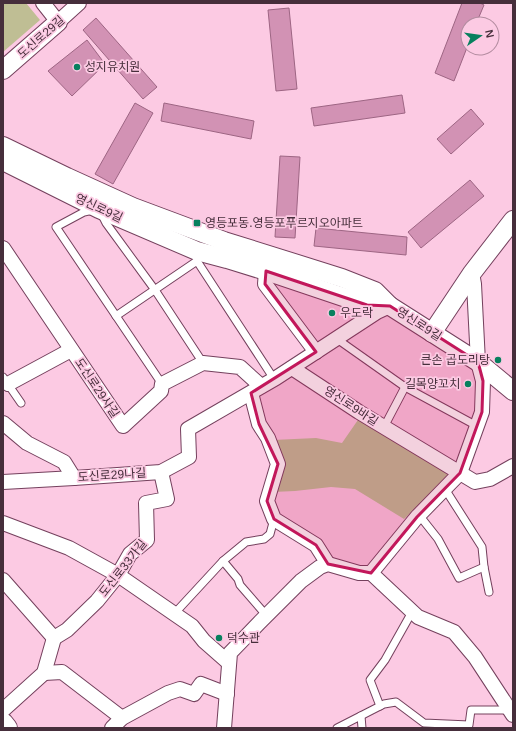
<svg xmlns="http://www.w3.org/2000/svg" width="516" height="731" viewBox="0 0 516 731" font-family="Arial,'Noto Sans KR',sans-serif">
<rect width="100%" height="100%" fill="#fccae3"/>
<g fill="#bfbe94">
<path d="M3,3H26L40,20L3,52Z"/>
<path d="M360,417L452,474L404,519L355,489L331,487L295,491L273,492V440L316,438L342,443Z"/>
</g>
<g fill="#d292b4" stroke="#9d6583">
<path d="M462,3H480L484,5L476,24H468V45L454,81L435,73Z"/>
<path d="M289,8L297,89L276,91L268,10Z"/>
<path d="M96,18L157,87L143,99L83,30Z"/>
<path d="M87,40L105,64L72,96L48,71Z"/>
<path d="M402,95L405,113L314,126L311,108Z"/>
<path d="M135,103L153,113L113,184L95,174Z"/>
<path d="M164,103L254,121L251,139L161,121Z"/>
<path d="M471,109L484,124L451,154L437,139Z"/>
<path d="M280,156L300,157L295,238L275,237Z"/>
<path d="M470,180L484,196L421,248L408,232Z"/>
<path d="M316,228L407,237L406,255L314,246Z"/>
</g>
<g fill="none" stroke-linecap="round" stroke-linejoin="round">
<g stroke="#74405d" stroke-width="9">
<g id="service">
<path d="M93,210L84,212L56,227L162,384"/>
<path d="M101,213L106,223L155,290L203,363"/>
<path d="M197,251V261L274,379"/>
<path d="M116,316L197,261"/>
<path d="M337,339L405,387L477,426"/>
<path d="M3,377L21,403"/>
<path d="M384,427L405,387"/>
<path d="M445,489L482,547L484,567L489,592"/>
<path d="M419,515L438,539L459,578L484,567"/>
<path d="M223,561L238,579L240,585L266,615"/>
<path d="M174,614L223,561L246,542L264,539L270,534L274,519"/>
<path d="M380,706L370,680L385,660L412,612"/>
<path d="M361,716L362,728"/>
<path d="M337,728L384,704L396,702L424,723L469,725L471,710H510"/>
</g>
</g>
<g stroke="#74405d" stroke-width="16">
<g id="minor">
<path d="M43,3L58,22L79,3"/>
<path d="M3,248L123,426L161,391L162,384L203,363L240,367L261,386"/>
<path d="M266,271L265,284L316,352"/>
<path d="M292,368L359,412L475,482L490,479L513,466"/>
<path d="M8,384L71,350"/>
<path d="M251,393L259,424L268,438L278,464L267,501L274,519L316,545L328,564"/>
<path d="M3,423L27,443L64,462L74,478"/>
<path d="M3,482L74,478L161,472L189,457L188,429L276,378L377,312L390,306"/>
<path d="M3,523L69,548L118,575L192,626L204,641L229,663"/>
<path d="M371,573L417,517L460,473L482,412L483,381L478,362L474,284L472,273"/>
<path d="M3,580L54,638"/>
<path d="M54,638L67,630L97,601L118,575L130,554L147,540L146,503L167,499L161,472"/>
<path d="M44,673L62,672L122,718"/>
<path d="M3,710L44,673L54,638"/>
<path d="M112,728L122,718L168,693L180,689L194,694L201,684L227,694"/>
<path d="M224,728L230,653L259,623L301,581L320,567L328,564L359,573H371L418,617L454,632L475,657L513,715"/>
</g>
</g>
<g stroke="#74405d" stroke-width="20">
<g id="tertiary">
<path d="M3,70L58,22"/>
<path d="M3,146L67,177L133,207L224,241L342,278L375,291L390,306"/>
<path d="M3,161L99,209L197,251L227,259L266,271L367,305L390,306L478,362L513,391"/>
<path d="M432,333L472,273L513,220"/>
</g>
</g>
<g stroke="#74405d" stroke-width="22">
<path id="secondary" d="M3,723L7,728"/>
</g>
<use href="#service" stroke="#fff" stroke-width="7"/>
<use href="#minor" stroke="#fff" stroke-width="14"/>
<use href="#tertiary" stroke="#fff" stroke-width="18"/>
<use href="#secondary" stroke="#fff" stroke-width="20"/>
</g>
<path fill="#c2185b" fill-opacity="0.2" stroke="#c2185b" stroke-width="3" stroke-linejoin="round" d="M266,271L367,305L390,306L478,362L483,381L482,412L460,473L417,517L371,573L328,564L316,545L274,519L267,501L278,464L259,424L251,393L316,352L265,284Z"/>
<g fill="#07805e" stroke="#fccae3" stroke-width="1.5">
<circle cx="77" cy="67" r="4"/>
<rect x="193" y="219" width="8" height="8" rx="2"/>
<circle cx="332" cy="313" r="4"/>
<circle cx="498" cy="360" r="4"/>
<circle cx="468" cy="384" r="4"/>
<circle cx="219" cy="638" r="4"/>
</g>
<g text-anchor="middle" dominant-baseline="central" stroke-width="3.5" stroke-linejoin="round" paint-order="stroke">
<g font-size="12" fill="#462e3b" stroke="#fccae3">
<text transform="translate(41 37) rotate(-41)">도신로29길</text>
<text transform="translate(99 208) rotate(25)">영신로9길</text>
<text transform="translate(419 324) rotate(33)">영신로9길</text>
<text transform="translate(97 388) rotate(56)">도신로29사길</text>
<text transform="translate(351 406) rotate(33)">영신로9바길</text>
<text transform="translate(112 475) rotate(-4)">도신로29나길</text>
<text transform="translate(123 568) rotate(-52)">도신로33가길</text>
</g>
<g font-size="12" fill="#462e3b" stroke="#fccae3" text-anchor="start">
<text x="85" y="67">성지유치원</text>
<text x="205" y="223">영등포동.영등포푸르지오아파트</text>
<text x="340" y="313">우도락</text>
<text x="490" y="360" text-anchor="end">큰손 곱도리탕</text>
<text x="460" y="384" text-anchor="end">길목양꼬치</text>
<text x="227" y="638">덕수관</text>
</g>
</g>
<rect width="516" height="731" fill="none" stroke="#462e3b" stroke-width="8"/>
<g transform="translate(480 36) rotate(77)"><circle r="19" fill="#fccae3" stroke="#b38ca0"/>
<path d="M0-3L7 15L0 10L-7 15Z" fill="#07805e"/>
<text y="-6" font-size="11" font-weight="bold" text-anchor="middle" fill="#462e3b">N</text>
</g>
</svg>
